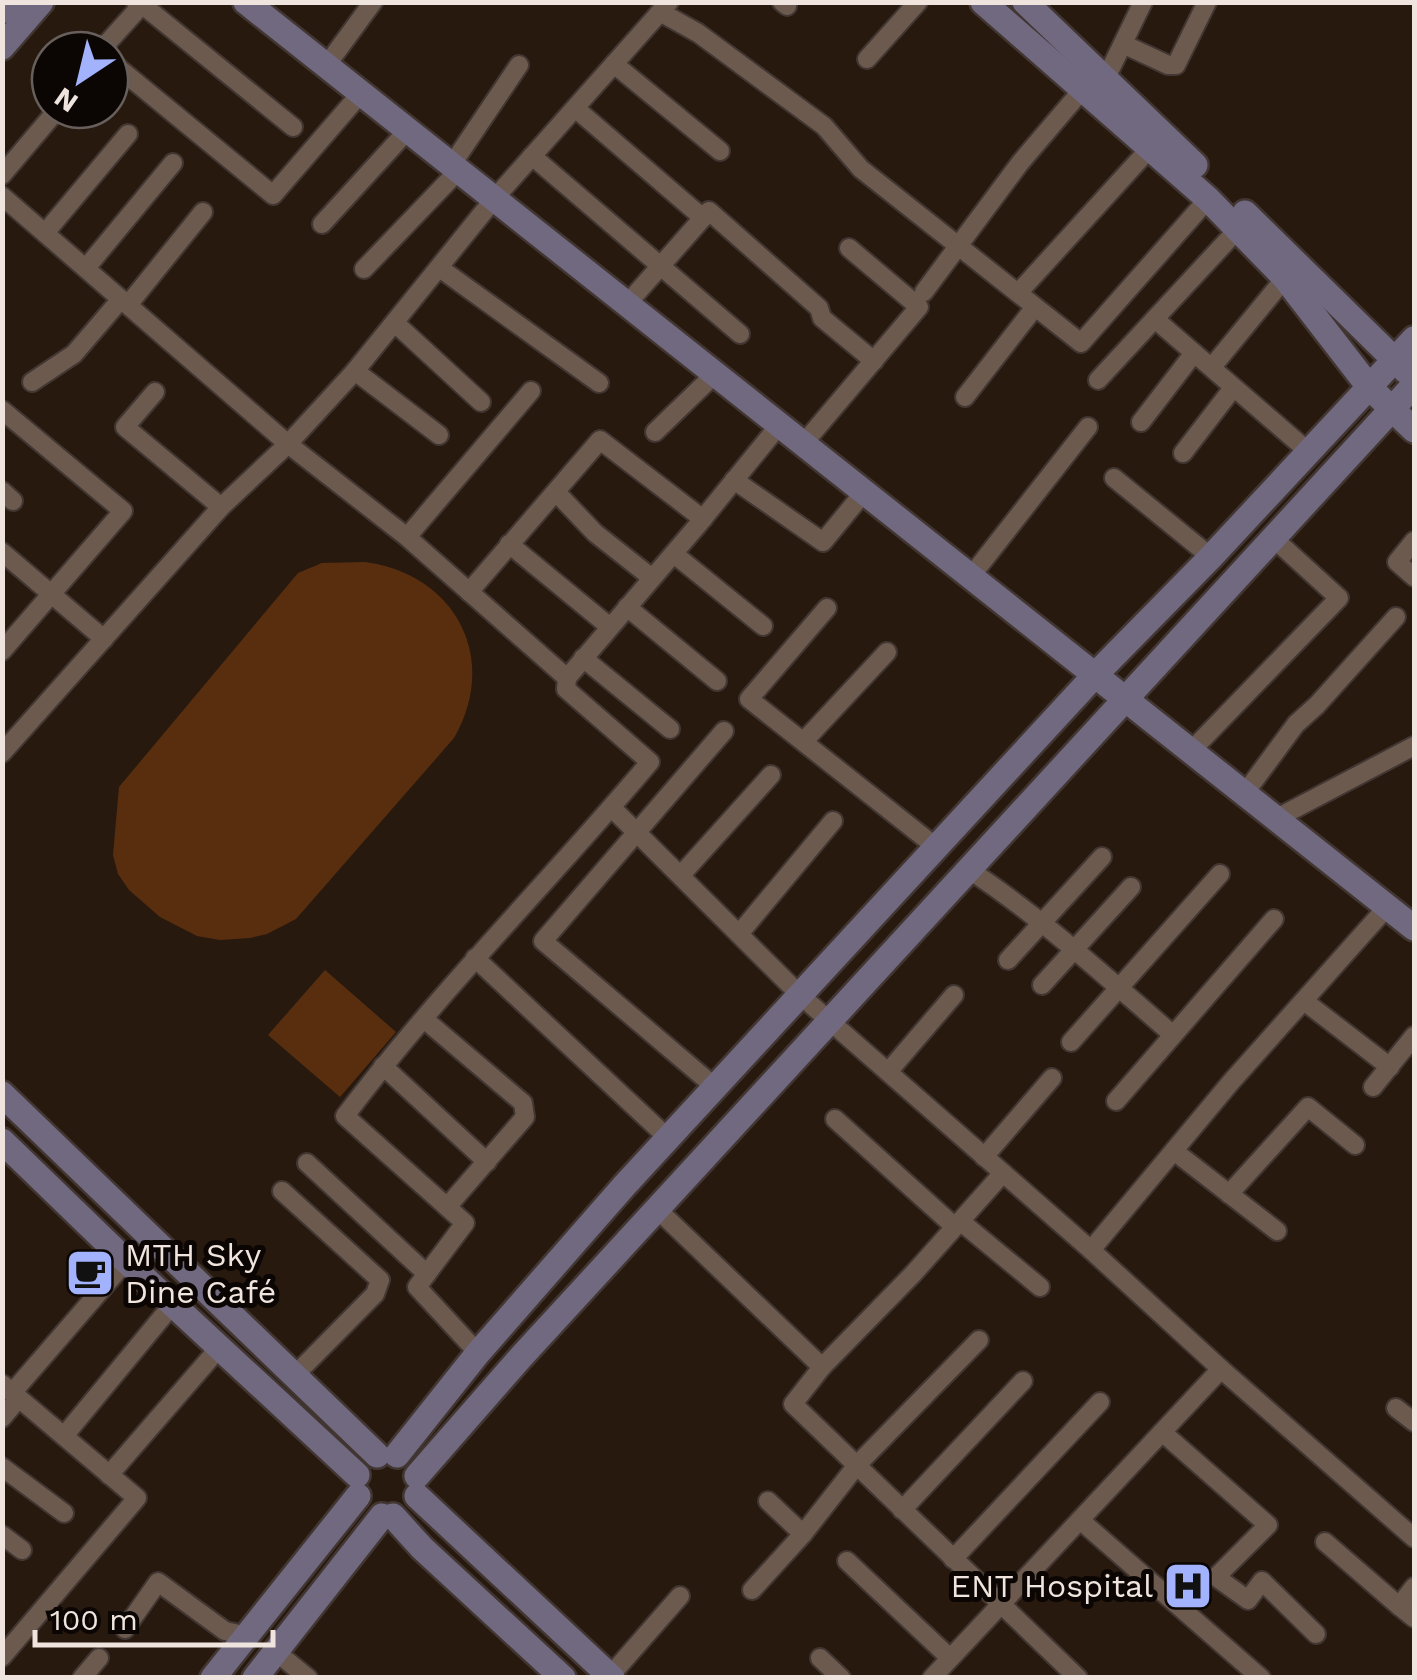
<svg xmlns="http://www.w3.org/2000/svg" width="1417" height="1680" viewBox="0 0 1417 1680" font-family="'Work Sans',sans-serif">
<rect width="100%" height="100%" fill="#28190f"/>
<g fill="#582e0f">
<path d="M365,562C455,574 500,658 454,738L296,919L267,934L250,938L220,940L197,936L160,917L129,890L118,874L113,855L119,787L298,573L322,563Z"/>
<path d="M325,970L396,1032L340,1097L268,1035Z"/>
</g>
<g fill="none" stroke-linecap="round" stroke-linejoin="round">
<g stroke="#413631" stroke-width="22">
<g id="street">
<path d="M139,2L293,127"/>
<path d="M782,2L787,6"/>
<path d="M660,12L698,33L824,126L861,169L1081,343L1208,199"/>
<path d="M1123,44L1168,65H1176L1207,2"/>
<path d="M101,50L138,9L136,2"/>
<path d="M867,59L918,2"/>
<path d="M110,61L273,195L361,93"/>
<path d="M614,64L720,151"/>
<path d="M326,66L373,2"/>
<path d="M1106,78L1143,2"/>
<path d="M575,108L703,218"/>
<path d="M532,156L740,334"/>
<path d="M451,166L519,65"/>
<path d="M2,175L57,110"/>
<path d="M2,196L288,444L407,537L567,678L697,526L780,424"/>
<path d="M322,224L407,131"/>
<path d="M45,233L128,134"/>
<path d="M86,268L173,163"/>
<path d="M364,269L458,171"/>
<path d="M441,269L599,383"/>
<path d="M924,292L1020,163L1083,89"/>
<path d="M1019,292L1151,147"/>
<path d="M627,304L709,211L819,308L822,318L874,361"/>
<path d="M128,305L203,212"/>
<path d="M1156,320L1310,453"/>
<path d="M395,323L481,402"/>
<path d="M1212,367L1285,278"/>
<path d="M355,371L439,435"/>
<path d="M1098,380L1238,229"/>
<path d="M32,382L74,354L121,299"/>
<path d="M155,392L125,427L221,507"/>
<path d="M965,397L1035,307"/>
<path d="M2,410L123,511L2,651"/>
<path d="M1141,422L1194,353"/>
<path d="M655,432L716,373"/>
<path d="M804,443L919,307L849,248"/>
<path d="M1183,453L1233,388"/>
<path d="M1114,478L1211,557"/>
<path d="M734,480L823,542L865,491"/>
<path d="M2,491L13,501"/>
<path d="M556,492L595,533L652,578"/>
<path d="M407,537L531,391"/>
<path d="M1414,541L1397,562L1414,577"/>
<path d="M509,544L610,627"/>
<path d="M2,552L104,639"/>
<path d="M674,554L763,626"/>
<path d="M972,575L1088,427"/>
<path d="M469,592L600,440L703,519"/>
<path d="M627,607L717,681"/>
<path d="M827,608L749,699L936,847"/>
<path d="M583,658L670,729"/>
<path d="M804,741L887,652"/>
<path d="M1191,751L1339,598L1272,537"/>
<path d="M2,753L221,507L288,444L355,371L494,199L669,2"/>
<path d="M1245,793L1296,724L1317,705L1396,617"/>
<path d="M612,808L800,995L1091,1250L1221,1369L932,1678"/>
<path d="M1277,818L1414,746"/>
<path d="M968,869C1041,917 1106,977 1172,1034"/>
<path d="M681,875L771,775"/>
<path d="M739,934L833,821"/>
<path d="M475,958L668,1138"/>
<path d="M1008,960L1102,857"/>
<path d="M1042,985L1131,887"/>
<path d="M1304,1001L1390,1067"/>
<path d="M424,1019L523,1103L525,1117L447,1207"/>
<path d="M1071,1042L1220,874"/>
<path d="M383,1066L487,1162"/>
<path d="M888,1072L954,995"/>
<path d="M715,1087L543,941L724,731"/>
<path d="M1373,1087L1414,1036"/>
<path d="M1116,1101L1274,919"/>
<path d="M835,1119L955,1227"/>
<path d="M1174,1151L1277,1231"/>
<path d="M984,1157L1052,1078"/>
<path d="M307,1163L427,1274"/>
<path d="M1003,1173L913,1274L822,1367L793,1404L1078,1678"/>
<path d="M282,1191L380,1280L375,1294L295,1375"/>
<path d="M1229,1194L1308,1107L1355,1145"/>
<path d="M657,1209L822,1367"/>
<path d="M960,1221L1040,1287"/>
<path d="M1091,1250L1231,1082L1387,907"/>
<path d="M478,1353L417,1287L465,1223L345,1116C439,991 550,881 650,762L566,689L567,678"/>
<path d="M1221,1369L1414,1538"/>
<path d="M2,1384L137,1498L2,1657"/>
<path d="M12,1393L126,1261"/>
<path d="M1396,1408L1414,1422"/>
<path d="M2,1418L19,1398"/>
<path d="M1162,1432L1268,1525L1216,1577L1248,1600L1262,1581L1316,1634"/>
<path d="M64,1436L173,1304"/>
<path d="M2,1467L64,1513"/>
<path d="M109,1475L219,1348"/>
<path d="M768,1501L803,1534"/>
<path d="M902,1510L1023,1381"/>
<path d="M1080,1520L1261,1678"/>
<path d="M2,1535L22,1550"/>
<path d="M1325,1542L1399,1606"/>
<path d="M953,1559L1100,1402"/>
<path d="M847,1561L950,1658"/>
<path d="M1414,1587L1399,1606L1414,1618"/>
<path d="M752,1590L803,1534L857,1465L979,1340"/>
<path d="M125,1629L158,1582L225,1631L248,1636"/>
<path d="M275,1651L308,1678"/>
<path d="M820,1658L841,1678"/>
<path d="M610,1676L680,1596"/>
<path d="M82,1678L99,1658"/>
</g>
</g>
<g stroke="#413631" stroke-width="30">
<g id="secondary">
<path d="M246,2L1414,928"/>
<path d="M983,2L1208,199L1285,278L1370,388L1414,430"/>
<path d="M1025,2L1195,165"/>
<path d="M2,11L10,2"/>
<path d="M2,47L41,2"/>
<path d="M1245,213L1406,371"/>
<path d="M2,1094L377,1455"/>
<path d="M2,1141L126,1261L357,1475"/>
<path d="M397,1455L478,1353L624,1186L1096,674L1211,557L1414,339"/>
<path d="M417,1476L521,1357L1414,385"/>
<path d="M417,1496L612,1678"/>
<path d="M393,1516L422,1548L563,1678"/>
<path d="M213,1678L358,1496"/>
<path d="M255,1678L382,1516"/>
</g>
</g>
<use href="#street" stroke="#6c5a4f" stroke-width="18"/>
<use href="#secondary" stroke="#706980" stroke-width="25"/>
</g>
<defs>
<g id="cafe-square" transform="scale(2.5)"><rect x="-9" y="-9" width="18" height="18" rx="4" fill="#a2b2fd" stroke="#0b0603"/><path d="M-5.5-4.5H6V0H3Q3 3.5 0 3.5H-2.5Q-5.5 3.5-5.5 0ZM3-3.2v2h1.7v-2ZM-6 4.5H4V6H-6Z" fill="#111"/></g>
<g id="hospital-square" transform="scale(2.5)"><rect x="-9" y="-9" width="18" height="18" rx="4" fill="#a2b2fd" stroke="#0b0603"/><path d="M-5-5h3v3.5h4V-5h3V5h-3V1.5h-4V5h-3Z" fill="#111"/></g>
</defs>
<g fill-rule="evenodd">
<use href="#cafe-square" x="90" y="1273"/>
<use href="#hospital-square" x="1188" y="1586"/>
</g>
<g text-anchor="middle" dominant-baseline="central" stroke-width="10" stroke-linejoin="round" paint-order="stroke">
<g font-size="32" fill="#f0e5de" stroke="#0b0603" text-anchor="start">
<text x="125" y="1255">MTH Sky<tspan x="125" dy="37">Dine Café</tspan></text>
<text x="1153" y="1586" text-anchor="end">ENT Hospital</text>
</g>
</g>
<rect width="1417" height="1680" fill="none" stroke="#f0e5de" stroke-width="10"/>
<g transform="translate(80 80) rotate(215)"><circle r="48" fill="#0b0603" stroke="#675f5b" stroke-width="2.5"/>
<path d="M0-8L18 38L0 25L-18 38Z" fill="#a2b2fd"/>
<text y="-15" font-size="28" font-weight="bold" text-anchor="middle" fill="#f0e5de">N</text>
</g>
<path d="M35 1630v15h238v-15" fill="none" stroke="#f0e5de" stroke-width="5"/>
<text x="50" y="1630" font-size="30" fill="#f0e5de" stroke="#0b0603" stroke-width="8" paint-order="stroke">100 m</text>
</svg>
